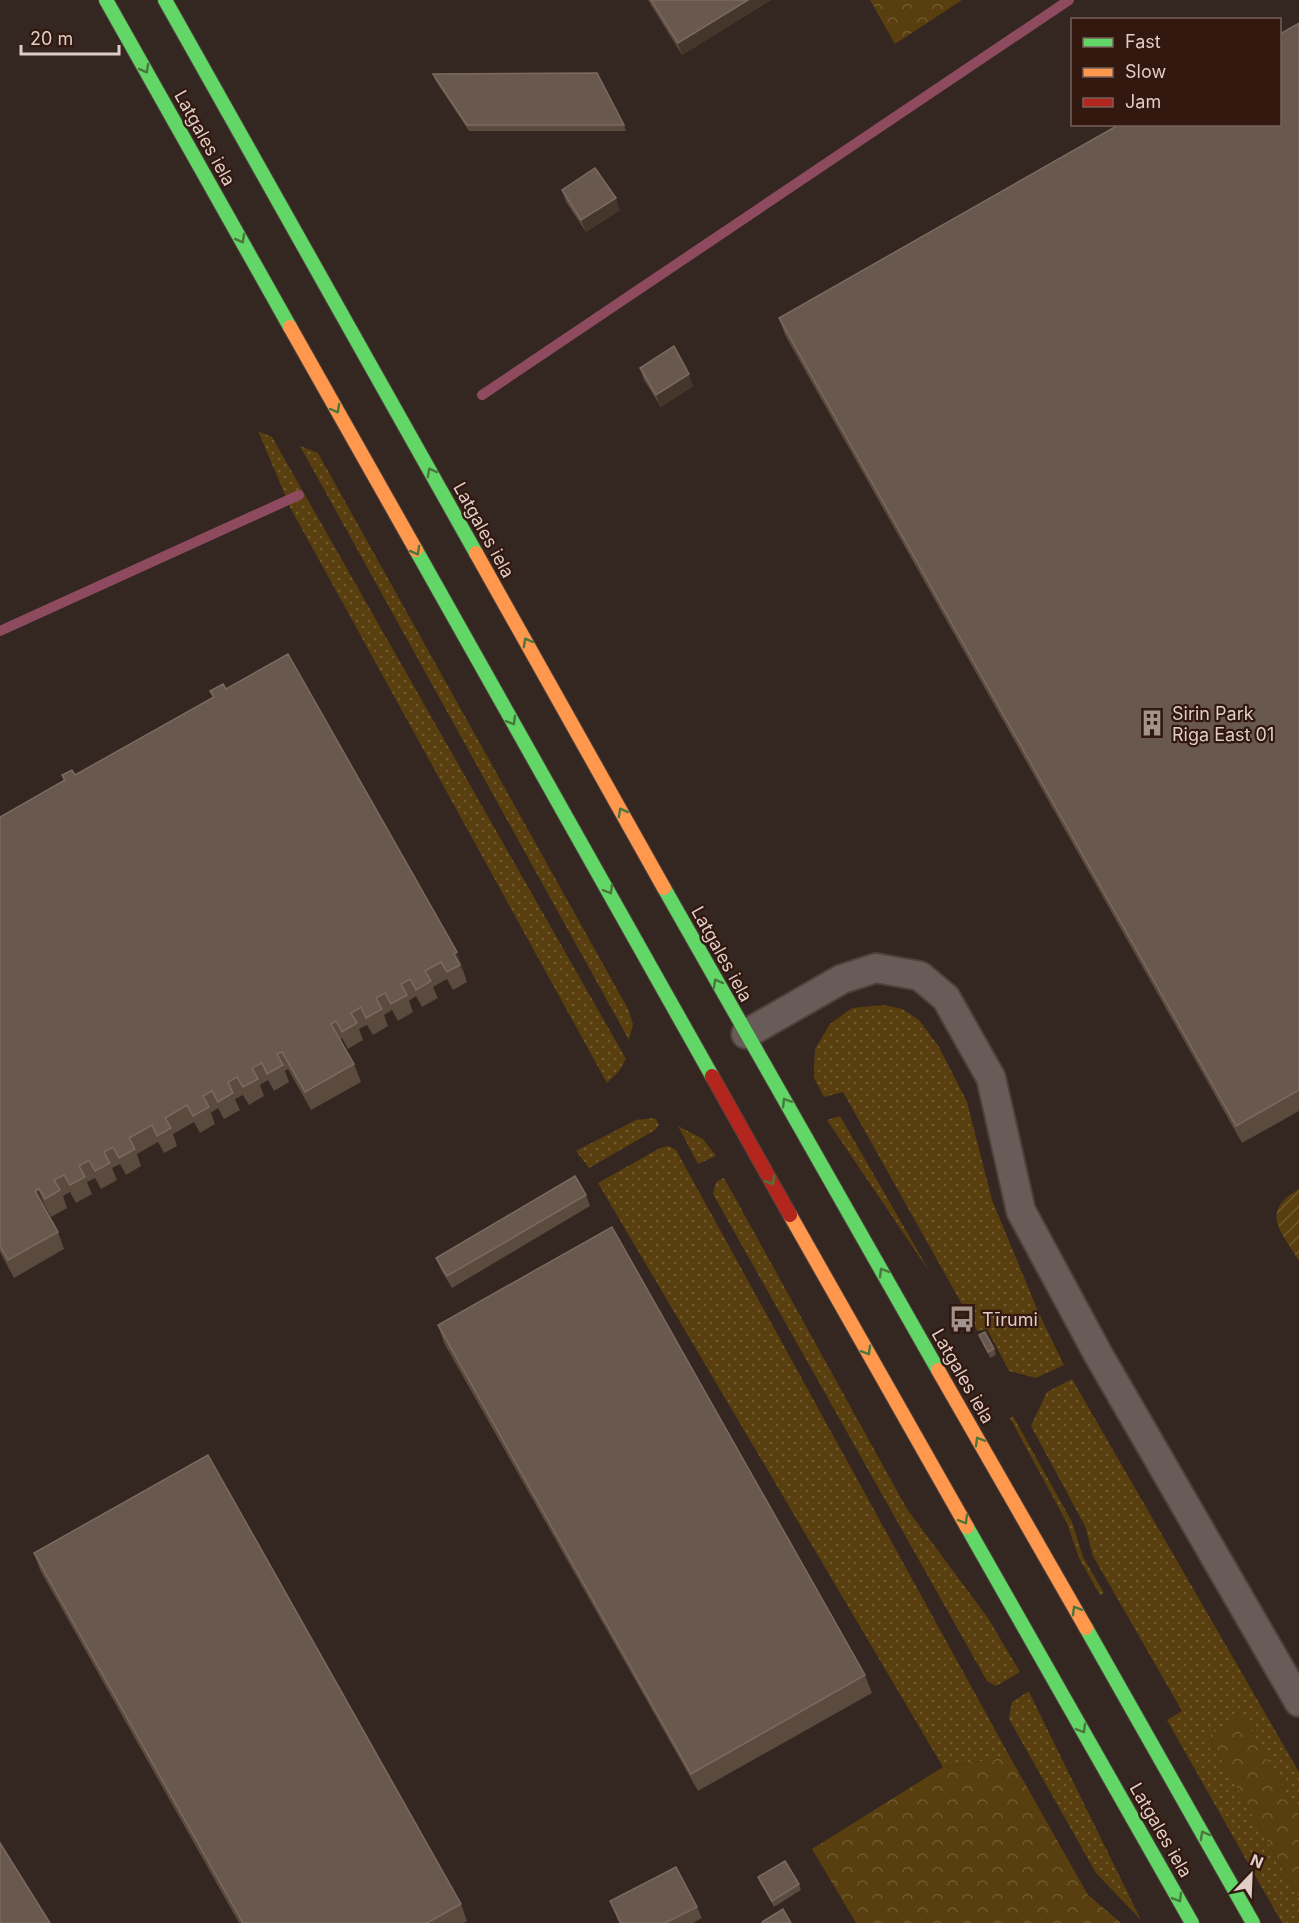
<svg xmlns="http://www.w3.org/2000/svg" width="1299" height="1923" viewBox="0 0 1299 1923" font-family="Inter,sans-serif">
<defs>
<pattern id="grass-dots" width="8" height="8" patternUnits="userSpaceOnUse" patternTransform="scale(1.5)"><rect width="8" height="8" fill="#593f0f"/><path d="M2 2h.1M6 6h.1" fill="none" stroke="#705a30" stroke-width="1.8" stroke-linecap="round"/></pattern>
<pattern id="forest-crowns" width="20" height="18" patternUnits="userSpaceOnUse" patternTransform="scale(1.5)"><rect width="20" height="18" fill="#593f0f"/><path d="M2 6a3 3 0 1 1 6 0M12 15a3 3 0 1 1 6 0" fill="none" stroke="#705a30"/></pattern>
<pattern id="garden-furrows" width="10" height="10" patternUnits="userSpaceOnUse" patternTransform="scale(1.5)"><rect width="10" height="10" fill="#593f0f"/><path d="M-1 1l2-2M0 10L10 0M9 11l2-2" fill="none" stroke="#705a30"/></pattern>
</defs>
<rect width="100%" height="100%" fill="#342620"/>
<g fill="url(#grass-dots)">
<path d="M258,431L272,437L626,1059L619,1071L607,1083L291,509Z"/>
<path d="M300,446L318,453L628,1009L633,1024L629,1040Z"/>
<path d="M883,1005L902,1009L919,1020L939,1047L967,1102L992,1200L1040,1316L1064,1365L1036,1378L1009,1371L987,1329L977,1331L843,1092L824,1097L814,1078V1067L815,1049L830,1024L852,1008Z"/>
<path d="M840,1116L931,1274L827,1120Z"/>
<path d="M655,1118L659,1125L655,1130L589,1168L576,1151L636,1120Z"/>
<path d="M678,1126L703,1139L716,1156L698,1164Z"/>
<path d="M669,1146L676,1150L1010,1757L943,1767L598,1183L660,1148Z"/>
<path d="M724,1178L907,1509L988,1618L1020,1672L996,1686L987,1681L713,1194L716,1182Z"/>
<path d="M1072,1379L1299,1772V1816L1242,1715L1208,1736L1299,1897V1923H1282L1167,1720L1182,1711L1093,1556L1085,1526L1031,1426L1047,1392Z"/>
<path d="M1013,1416L1072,1522L1083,1557L1104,1593L1100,1595L1079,1558L1067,1523L1010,1418Z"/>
<path d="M1029,1691V1692L1141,1920L1096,1873L1009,1719L1012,1702Z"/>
</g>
<g fill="url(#forest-crowns)">
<path d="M870,0H962L895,44Z"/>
<path d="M1242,1714L1299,1816V1897L1208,1736Z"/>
<path d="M1010,1757L1088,1895L1121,1923H856L812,1849L943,1767Z"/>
</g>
<path fill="url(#garden-furrows)" d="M1299,1189V1261C1281,1231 1259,1212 1299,1189Z"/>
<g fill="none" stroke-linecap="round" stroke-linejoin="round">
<g stroke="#8e4b5f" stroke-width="10">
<path d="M482,395L1069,0"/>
<path d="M0,631L299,495"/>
</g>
<g stroke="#4e413d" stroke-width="32">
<path id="street" d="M746,1034L842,979L876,968L920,976L946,998L991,1078L1021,1211L1098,1354L1299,1702"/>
</g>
<g stroke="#4e413d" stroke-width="16">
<g id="fast">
<path d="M106,0L290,327"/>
<path d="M165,0L476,553"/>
<path d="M416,550L712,1076"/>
<path d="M664,888L938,1370"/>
<path d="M967,1527L1192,1923"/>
<path d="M1086,1628L1253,1923"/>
</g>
</g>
<g stroke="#4e413d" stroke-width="16">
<g id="slow">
<path d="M290,327L416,550"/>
<path d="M476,553L664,888"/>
<path d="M790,1215L967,1527"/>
<path d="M938,1370L1086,1628"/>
</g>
</g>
<g stroke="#4e413d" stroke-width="16">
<path id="jam" d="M712,1076L790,1215"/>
</g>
<use href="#street" stroke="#675c58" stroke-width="28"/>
<use href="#fast" stroke="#63d668" stroke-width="14"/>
<use href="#slow" stroke="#ff974d" stroke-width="14"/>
<use href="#jam" stroke="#b3261e" stroke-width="14"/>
</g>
<g fill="#5b4a3e">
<path d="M648,0H771L682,55Z"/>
<path d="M1299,23V1111L1242,1143L785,335L779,318Z"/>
<path d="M433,74L624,125L626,131H469L435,80Z"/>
<path d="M562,190L620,210L586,232L566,202Z"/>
<path d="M640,368L693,386L661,407L644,380Z"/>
<path d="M226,689L457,952L467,982L453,990L447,979L433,987L438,998L422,1007L416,996L409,1001L413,1012L398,1021L392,1010L384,1015L388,1026L373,1035L367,1025L359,1029L363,1040L348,1049L342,1038L340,1039L354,1064L361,1082L311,1110L288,1069L285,1071L289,1082L274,1091L268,1080L260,1085L264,1096L249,1105L243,1095L235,1099L240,1110L224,1119L218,1108L211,1113L215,1124L200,1133L194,1122L173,1134L177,1146L164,1153L158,1142L137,1154L141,1166L126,1175L120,1164L112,1168L117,1180L101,1189L95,1178L87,1182L92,1194L76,1203L70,1192L63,1196L67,1208L51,1217L45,1206L44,1207L58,1232L64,1249L14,1278L0,1252V817L64,781L62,775H75L213,697L210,691Z"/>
<path d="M586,1195L590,1206L452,1288L441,1270L436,1258Z"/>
<path d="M438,1325L865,1675L872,1693L698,1791L444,1343Z"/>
<path d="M979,1335L994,1349L996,1355L990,1358Z"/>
<path d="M34,1553L461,1904L467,1921L464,1923H239L40,1570Z"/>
<path d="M758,1877L799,1884L801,1890L774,1907L760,1883Z"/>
<path d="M610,1901L697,1907L702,1918L693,1923H619Z"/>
</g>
<g fill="#45362c">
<path d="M748,0H771L682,55L678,43Z"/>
<path d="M616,198L620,210L586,232L581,220Z"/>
<path d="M689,374L693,386L661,407L656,395Z"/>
<path d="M457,952L463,970H462L454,954Z"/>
<path d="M39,1189L45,1206L41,1209L35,1191Z"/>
</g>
<g fill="#69584d" stroke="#7c6a60" stroke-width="1.5">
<path d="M651,0H748L678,43Z"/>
<path d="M1299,23V1090L1236,1126L779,318L1120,124H1280V34Z"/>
<path d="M597,73L624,125H467L433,74Z"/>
<path d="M595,168L616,198L581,220L562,190Z"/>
<path d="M674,346L689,374L656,395L640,368Z"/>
<path d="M288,654L457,952L454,954L460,965L447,972L441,962L425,971L431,981L416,990L410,979L401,984L407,995L391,1004L385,993L376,998L382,1009L366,1018L361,1007L351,1013L357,1023L342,1032L336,1021L331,1024L354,1064L305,1092L282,1052L277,1054L283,1065L267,1074L262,1063L252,1068L258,1079L243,1087L237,1077L228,1082L233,1093L218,1102L212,1091L203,1096L209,1107L193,1116L187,1105L165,1118L171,1128L157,1136L152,1125L129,1138L135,1149L119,1158L113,1147L104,1152L110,1163L95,1171L89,1160L79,1166L85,1177L70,1185L64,1175L54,1180L60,1190L45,1199L39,1189L35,1191L58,1232L8,1260L0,1246V817L65,780L62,775L72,770L75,775L214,697L210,691L223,684L226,689Z"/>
<path d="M575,1176L586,1195L447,1276L436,1258Z"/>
<path d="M612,1227L865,1675L691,1774L438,1325Z"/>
<path d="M985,1332L994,1349L988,1352L979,1335Z"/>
<path d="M208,1455L461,1904L427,1923H243L34,1553Z"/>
<path d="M0,1843L50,1923H0Z"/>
<path d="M785,1861L799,1884L772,1901L758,1877Z"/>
<path d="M676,1867L697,1907L665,1923H621L610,1901Z"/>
<path d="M783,1909L791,1923H763L762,1922Z"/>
</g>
<defs><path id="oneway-chevron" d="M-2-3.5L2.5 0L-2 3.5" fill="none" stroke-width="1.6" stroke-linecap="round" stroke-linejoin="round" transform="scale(1.5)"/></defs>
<g stroke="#4a773c">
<use href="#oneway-chevron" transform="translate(145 69) rotate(61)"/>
<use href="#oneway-chevron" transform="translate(241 239) rotate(61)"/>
<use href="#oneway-chevron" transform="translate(336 409) rotate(61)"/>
<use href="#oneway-chevron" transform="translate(431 472) rotate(-119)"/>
<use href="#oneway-chevron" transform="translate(416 551) rotate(61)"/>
<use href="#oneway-chevron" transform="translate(527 642) rotate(-119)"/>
<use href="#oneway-chevron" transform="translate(512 721) rotate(60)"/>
<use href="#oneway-chevron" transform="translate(622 812) rotate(-119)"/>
<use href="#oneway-chevron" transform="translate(609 890) rotate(60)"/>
<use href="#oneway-chevron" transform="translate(717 983) rotate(-119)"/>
<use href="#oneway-chevron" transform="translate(786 1102) rotate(-121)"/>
<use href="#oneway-chevron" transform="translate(771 1181) rotate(60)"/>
<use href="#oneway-chevron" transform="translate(883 1272) rotate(-120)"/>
<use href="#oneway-chevron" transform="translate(867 1351) rotate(60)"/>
<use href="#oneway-chevron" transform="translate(979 1441) rotate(-120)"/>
<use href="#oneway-chevron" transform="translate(964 1520) rotate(60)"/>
<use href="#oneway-chevron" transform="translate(1076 1610) rotate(-120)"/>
<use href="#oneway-chevron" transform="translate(1082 1729) rotate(60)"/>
<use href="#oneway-chevron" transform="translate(1204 1835) rotate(-119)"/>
<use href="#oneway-chevron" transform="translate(1178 1898) rotate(60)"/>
</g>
<defs>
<g id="building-bare" transform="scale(2.07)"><path d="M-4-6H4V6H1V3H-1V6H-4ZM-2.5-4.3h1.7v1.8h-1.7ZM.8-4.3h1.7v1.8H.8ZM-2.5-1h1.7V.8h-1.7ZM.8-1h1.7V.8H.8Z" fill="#a3938d" stroke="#32180f" stroke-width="2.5" paint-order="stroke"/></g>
<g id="bus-bare" transform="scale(2.07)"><path d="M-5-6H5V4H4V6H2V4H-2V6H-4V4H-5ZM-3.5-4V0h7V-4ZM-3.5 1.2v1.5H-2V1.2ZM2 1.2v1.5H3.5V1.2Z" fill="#a3938d" stroke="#32180f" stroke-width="2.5" paint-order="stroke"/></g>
</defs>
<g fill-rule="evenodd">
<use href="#building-bare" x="1152" y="723"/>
<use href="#bus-bare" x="962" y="1319"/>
</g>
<g text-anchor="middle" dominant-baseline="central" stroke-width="4.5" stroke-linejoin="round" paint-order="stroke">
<g font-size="18" fill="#dfcdc7" stroke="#32180f">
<text transform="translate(205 138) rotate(61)">Latgales iela</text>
<text transform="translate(484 530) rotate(61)">Latgales iela</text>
<text transform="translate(722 954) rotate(61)">Latgales iela</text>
<text transform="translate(963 1376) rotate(60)">Latgales iela</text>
<text transform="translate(1161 1830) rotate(60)">Latgales iela</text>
</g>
<g font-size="18" fill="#dfcdc7" stroke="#32180f" text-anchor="start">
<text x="1172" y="713">Sirin Park<tspan x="1172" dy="21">Riga East 01</tspan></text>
<text x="982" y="1319">Tīrumi</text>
</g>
</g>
<rect x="1071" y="18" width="210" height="108" fill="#32180f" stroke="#776059" stroke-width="1.5"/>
<rect x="1083" y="38" width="30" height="9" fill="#63d668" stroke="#776059" stroke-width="1.5"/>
<text x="1125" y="48" font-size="18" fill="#dfcdc7">Fast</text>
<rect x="1083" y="68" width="30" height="9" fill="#ff974d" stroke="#776059" stroke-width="1.5"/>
<text x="1125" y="78" font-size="18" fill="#dfcdc7">Slow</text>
<rect x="1083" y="98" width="30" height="9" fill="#b3261e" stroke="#776059" stroke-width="1.5"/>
<text x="1125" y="108" font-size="18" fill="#dfcdc7">Jam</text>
<g transform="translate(1251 1875) rotate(23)" stroke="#32180f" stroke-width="4.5" paint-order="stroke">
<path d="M0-4.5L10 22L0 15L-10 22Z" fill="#dfcdc7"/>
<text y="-9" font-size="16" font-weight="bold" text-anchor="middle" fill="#dfcdc7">N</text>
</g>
<path d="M21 45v9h98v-9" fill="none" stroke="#dfcdc7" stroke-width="3"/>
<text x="30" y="45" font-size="18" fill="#dfcdc7" stroke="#32180f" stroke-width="4.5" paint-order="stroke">20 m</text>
</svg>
